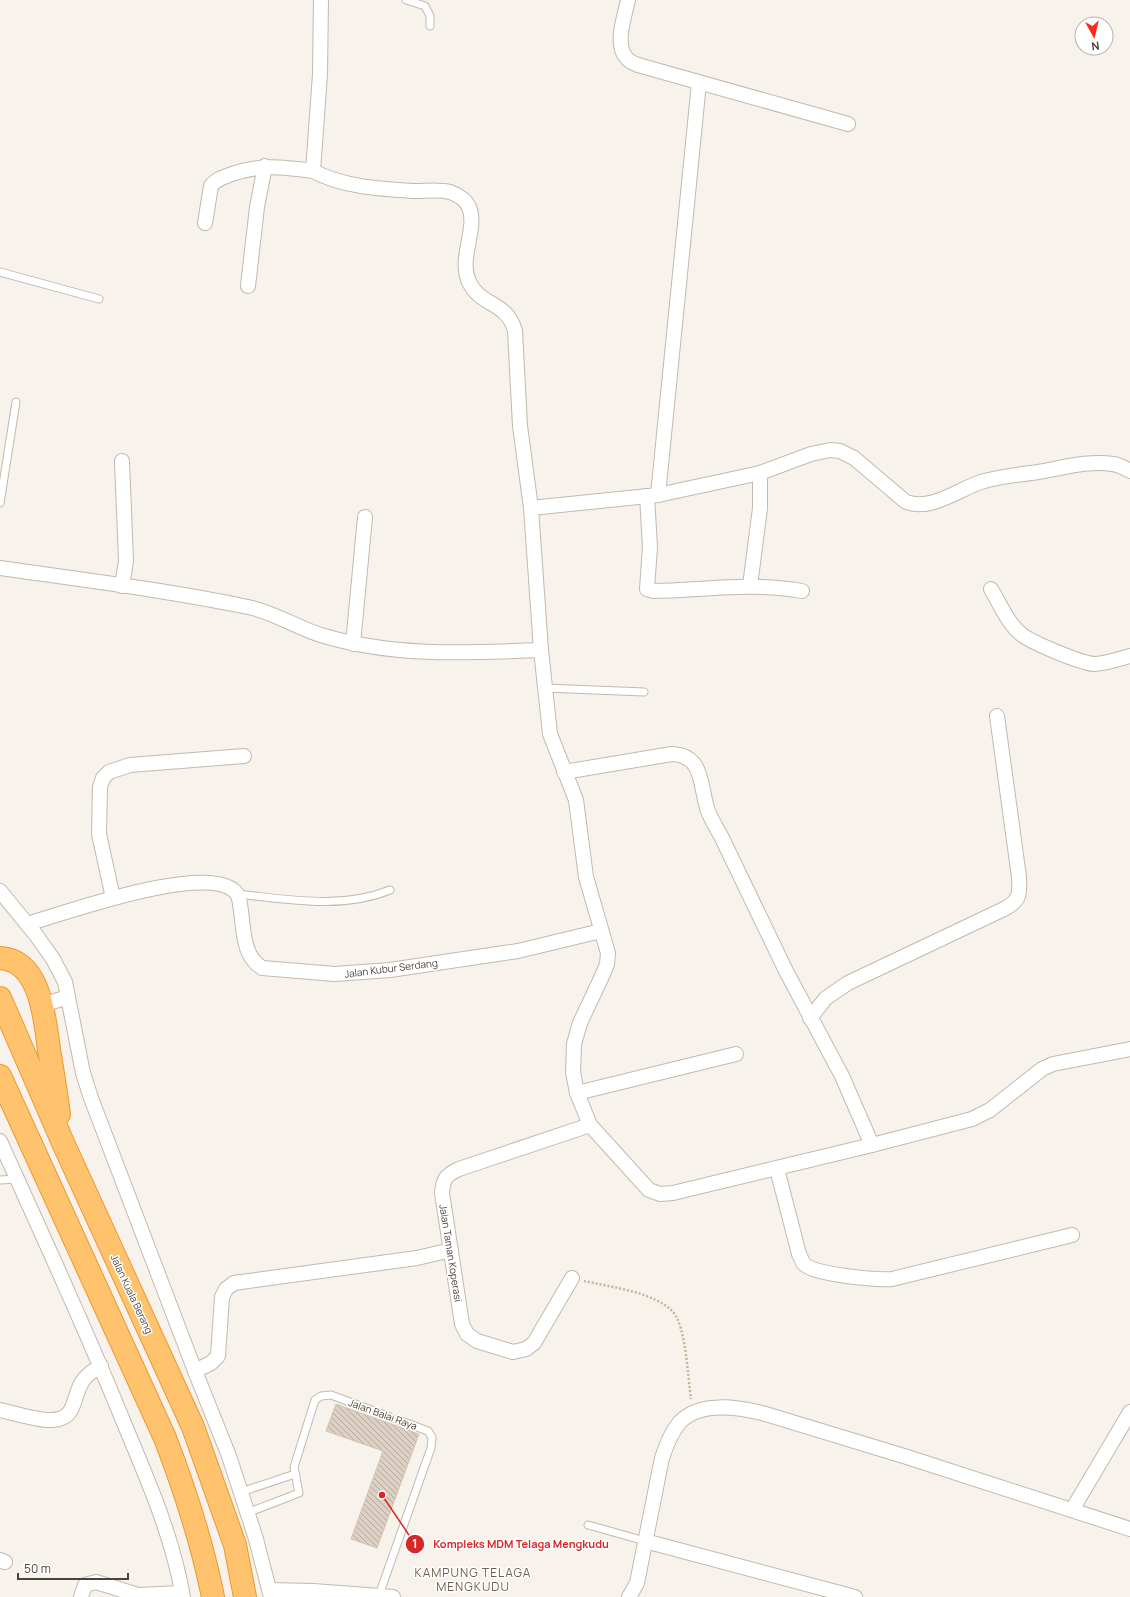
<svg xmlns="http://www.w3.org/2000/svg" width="1130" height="1597" viewBox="0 0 1130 1597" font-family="Manrope,sans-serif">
<defs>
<pattern id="building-back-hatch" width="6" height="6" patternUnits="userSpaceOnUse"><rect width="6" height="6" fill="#ddd0c2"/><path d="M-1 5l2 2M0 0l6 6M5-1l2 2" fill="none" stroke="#b5aa9f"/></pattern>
</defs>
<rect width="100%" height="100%" fill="#f7f2eb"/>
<path fill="url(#building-back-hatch)" stroke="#d5c4b2" d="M336,1404L419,1434L377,1548L351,1539L383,1451L326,1431Z"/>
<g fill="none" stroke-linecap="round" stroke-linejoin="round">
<g stroke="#c4b9ac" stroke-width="9">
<g id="lane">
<path d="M406,0L425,6L430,16V26"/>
<path d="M0,272L99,299"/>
<path d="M0,503L16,402"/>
<path d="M545,688L644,692"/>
<path d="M237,894C287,899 341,910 390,890"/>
<path d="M0,1180L17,1179"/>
<path d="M241,1492L295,1474"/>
<path d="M247,1513L299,1493L294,1467L315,1400L321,1396L331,1395L428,1431L432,1437L431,1448L379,1595"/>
<path d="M588,1525L645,1541"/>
</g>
</g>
<g stroke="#c4b9ac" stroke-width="16">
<g id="street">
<path d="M321,0L320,74L313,171C343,187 380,189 414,191C425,191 440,189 450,192C458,195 466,200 469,207C478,229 458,258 469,282C481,307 507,301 515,331L520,426L531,508L541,650L550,734L576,800L586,877L608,953L607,964L603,974L580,1023L574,1044L573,1072L577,1093L590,1125L649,1190L660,1194L673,1193L872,1145L972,1119L990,1110L1042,1069L1053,1064L1130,1049"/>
<path d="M628,0C625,15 615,42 625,56C628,61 633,63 638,65L848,124"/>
<path d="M205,223L211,186C216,179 224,177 232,174C261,164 283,167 313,171"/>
<path d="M248,286L257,207L265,166"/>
<path d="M658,495L699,83"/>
<path d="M647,496L650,547L647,589L654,591C704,590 753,582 802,591"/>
<path d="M531,508L658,495L760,473L811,454L830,450L840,451L854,458L906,502C932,511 957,490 981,482C999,476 1019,475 1038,472C1062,468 1089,460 1113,464C1120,465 1125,468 1130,471"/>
<path d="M0,568C83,580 166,590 248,607C274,612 297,628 321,635C392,657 467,653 541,650"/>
<path d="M122,586L126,561L122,461"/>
<path d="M750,586L760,508V473"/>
<path d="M991,589C1000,604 1007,622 1020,633C1029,642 1081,663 1094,664C1106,664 1118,659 1130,656"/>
<path d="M353,644L365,517"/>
<path d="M564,772L672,754C703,755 700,784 707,808C710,818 716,827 721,836L786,971L842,1076L872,1145"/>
<path d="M0,891L36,935L53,959L65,982L83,1073L91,1098L195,1371L229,1456L256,1539L271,1597"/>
<path d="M113,898L99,834L100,787L103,778L109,772L130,765L244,756"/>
<path d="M27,924C62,914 214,859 237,894C240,898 240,906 241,911C244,932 243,956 262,968L335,974L390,970L518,951L601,931"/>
<path d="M42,1005L68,997"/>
<path d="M810,1018L826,998L848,983L1004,909C1020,901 1020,894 1019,877L997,716"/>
<path d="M577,1093L736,1054"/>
<path d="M0,1141C43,1237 87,1331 126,1428C149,1483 173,1538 183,1597"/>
<path d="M777,1169L799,1254C800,1256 802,1260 803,1263C813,1275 876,1280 892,1279L1072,1235"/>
<path d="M572,1278L534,1343L526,1349L513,1352L477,1341L467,1334L462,1324L442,1193C443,1179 446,1175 459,1169L590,1125"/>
<path d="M195,1371L211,1363L218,1356L222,1297L226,1289L234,1283L417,1258L451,1250"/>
<path d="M0,1410C15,1413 38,1421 52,1420C77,1419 72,1398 82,1382C86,1375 94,1370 101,1366"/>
<path d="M1072,1510L1130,1412"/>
<path d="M645,1541L855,1597"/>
<path d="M0,1560L5,1562"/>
<path d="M270,1590L313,1591L393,1597"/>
<path d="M81,1597L85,1585L96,1582L138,1595L182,1593"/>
<path d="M629,1597L637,1583L662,1458C666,1446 671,1432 680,1422C700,1401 737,1407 762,1413L907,1457L1130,1529"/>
</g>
</g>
<g stroke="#ec972f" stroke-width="24">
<g id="highway">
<path d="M0,958C41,960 45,1020 49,1050C53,1072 56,1093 59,1114"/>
<path d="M0,998L64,1145L193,1427L235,1545L245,1597"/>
<path d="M0,1076L165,1438C185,1490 202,1542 213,1597"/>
</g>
</g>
<path stroke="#c7b49c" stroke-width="2.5" stroke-dasharray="2 2" stroke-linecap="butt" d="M584,1281C610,1287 655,1292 673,1312C686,1326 688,1379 691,1399"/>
<use href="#lane" stroke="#fff" stroke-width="7"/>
<use href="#street" stroke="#fff" stroke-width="14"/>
<use href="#highway" stroke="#ffc36e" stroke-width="22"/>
</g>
<g text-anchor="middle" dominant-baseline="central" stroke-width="3" stroke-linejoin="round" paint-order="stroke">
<g font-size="10" fill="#4c4238" stroke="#fff">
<text transform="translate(391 968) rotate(-7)">Jalan Kubur Serdang</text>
<text transform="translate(451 1253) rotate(81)">Jalan Taman Koperasi</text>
<text transform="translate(132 1294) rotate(65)">Jalan Kuala Berang</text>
<text transform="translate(383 1414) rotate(20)">Jalan Balai Raya</text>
</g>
<g font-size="12" letter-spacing="1" fill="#705f4e" stroke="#fff">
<text x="473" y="1572">KAMPUNG TELAGA<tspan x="473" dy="14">MENGKUDU</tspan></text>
</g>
</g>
<path fill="none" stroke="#d62828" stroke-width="1.5" d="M382 1495L415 1544"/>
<g fill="#d62828" stroke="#fff" stroke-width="1.5">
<circle cx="382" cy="1495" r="4"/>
<circle cx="415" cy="1544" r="10"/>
</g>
<g font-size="12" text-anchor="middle" font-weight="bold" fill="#fff">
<text x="415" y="1548">1</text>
</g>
<g font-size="11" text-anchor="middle" font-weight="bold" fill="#d62828" stroke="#fff" stroke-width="3" stroke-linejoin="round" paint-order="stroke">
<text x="521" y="1548">Kompleks MDM Telaga Mengkudu</text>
</g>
<g transform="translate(1094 36) rotate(172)"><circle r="19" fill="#ffffff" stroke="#b7b3af"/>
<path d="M0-3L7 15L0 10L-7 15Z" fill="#ff291a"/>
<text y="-6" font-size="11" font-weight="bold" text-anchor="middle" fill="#4c4238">N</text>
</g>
<path d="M18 1573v6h110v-6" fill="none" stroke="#4c4238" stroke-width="2"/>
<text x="24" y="1573" font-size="12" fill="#4c4238" stroke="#ffffff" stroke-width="3" paint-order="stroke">50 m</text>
</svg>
